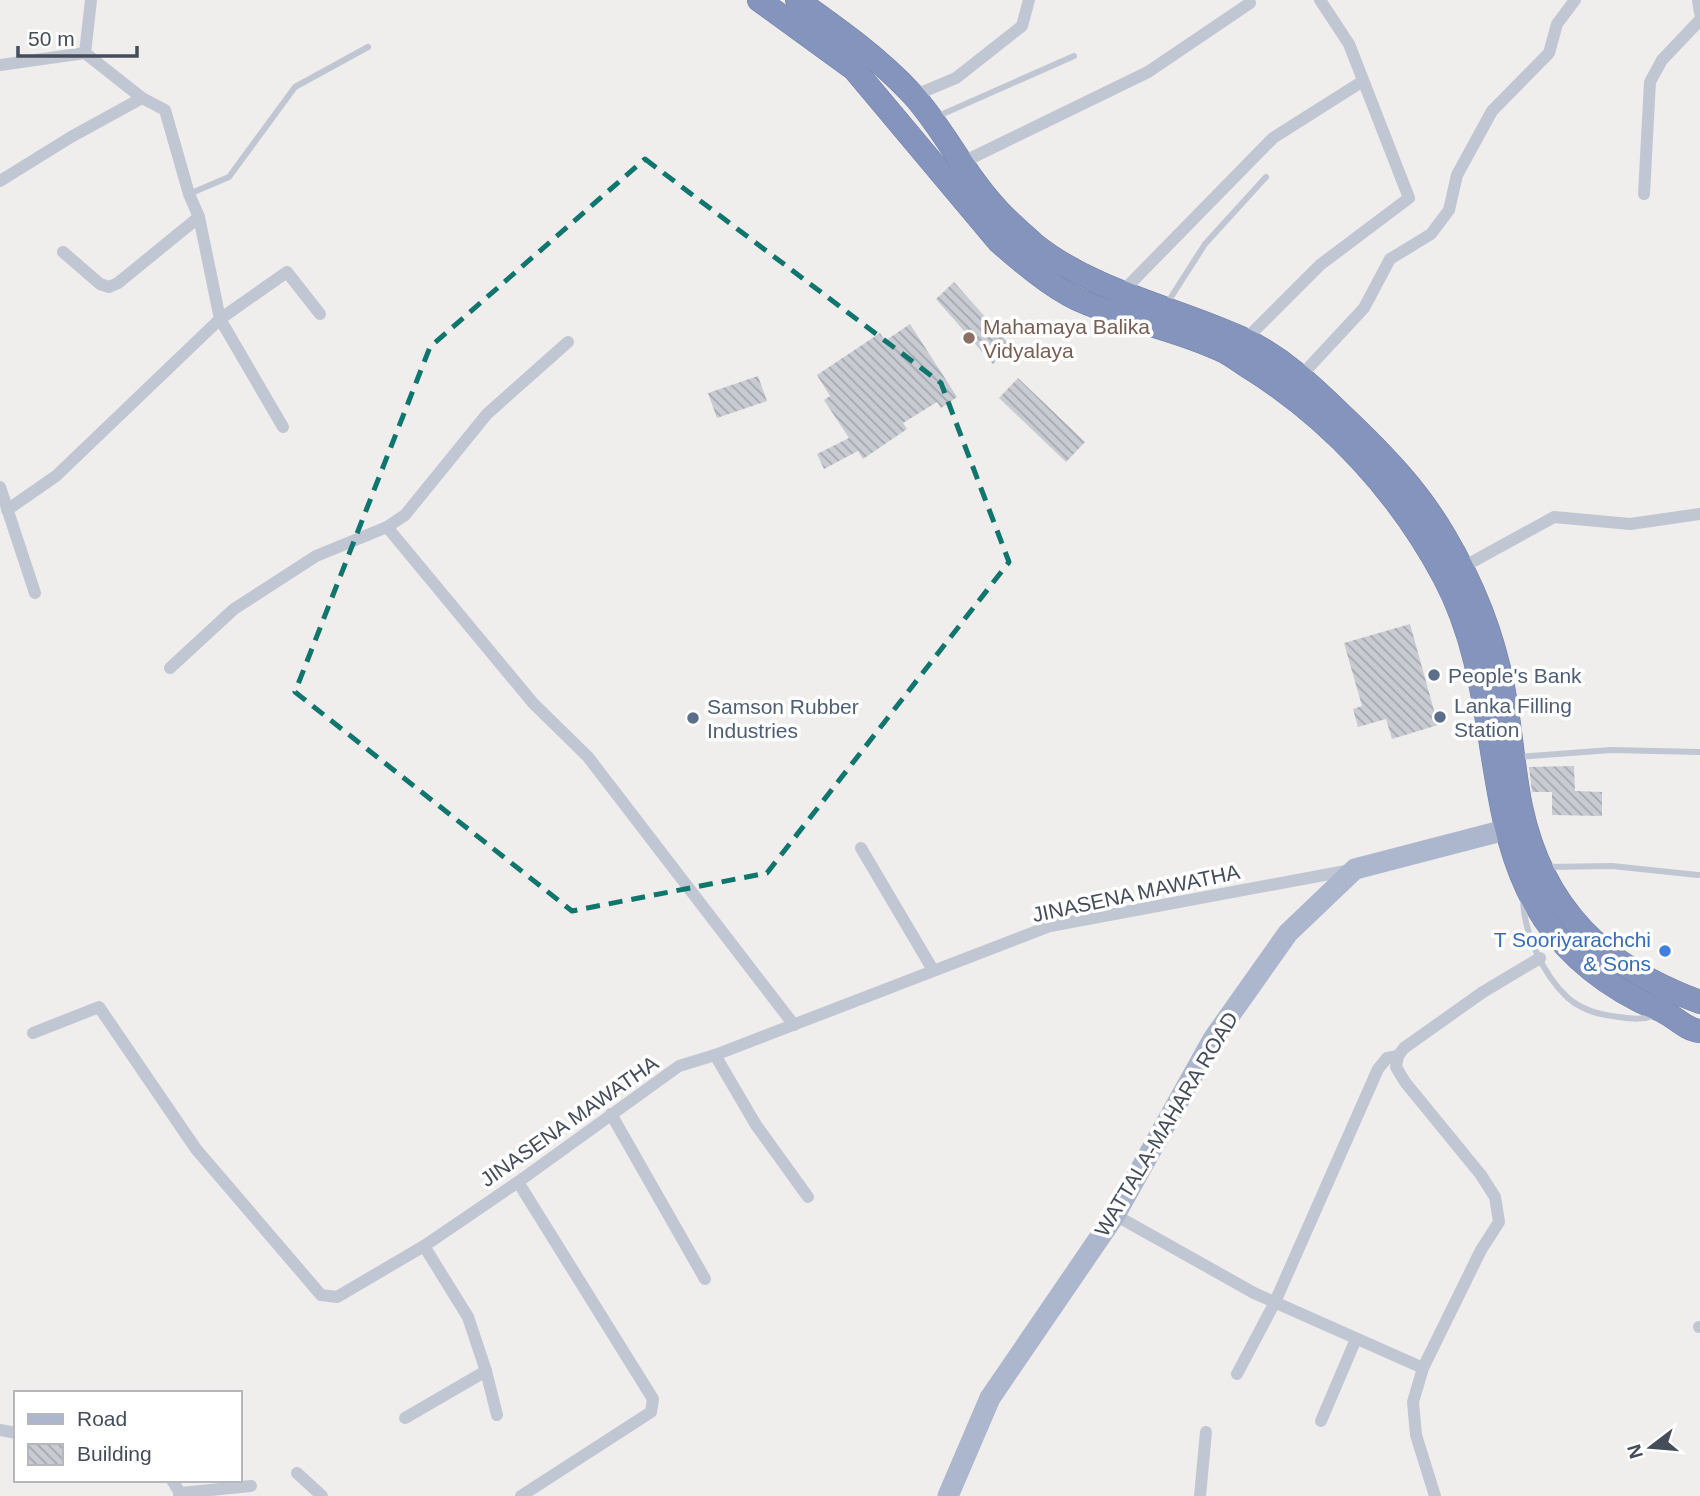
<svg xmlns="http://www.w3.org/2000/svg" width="1700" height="1496" viewBox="0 0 1700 1496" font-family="Helvetica,sans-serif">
<defs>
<pattern id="building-back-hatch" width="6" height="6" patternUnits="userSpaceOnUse" patternTransform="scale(1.75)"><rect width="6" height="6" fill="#c9cbd3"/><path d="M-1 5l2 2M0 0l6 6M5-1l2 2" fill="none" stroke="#a5a7ae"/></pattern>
</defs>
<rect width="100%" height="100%" fill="#f0eded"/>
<g fill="url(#building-back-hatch)">
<path d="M954,282L1012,347L993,364L936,299Z"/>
<path d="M910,324L957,397L941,408L937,402L903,423L907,429L863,459L858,451L824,469L817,454L849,438L824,400L830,396L817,375L880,333L885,341Z"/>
<path d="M758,376L767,401L717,418L708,393Z"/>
<path d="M1018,378L1085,442L1066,462L999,398Z"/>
<path d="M1410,624L1438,725L1392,739L1386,719L1358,727L1353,709L1362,706L1344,643Z"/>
<path d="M1574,766L1575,791L1602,792V816L1552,815V792H1532L1529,767Z"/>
</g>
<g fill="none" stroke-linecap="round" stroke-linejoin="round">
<g stroke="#707fa8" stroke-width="24">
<g id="highway">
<path d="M759,0L854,69L999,242C1021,261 1050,286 1077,299C1122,320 1175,328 1221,350C1231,354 1240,362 1250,368C1330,418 1399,492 1444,577C1524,727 1454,906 1640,1001C1648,1005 1658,1008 1666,1013C1677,1019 1687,1030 1700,1031"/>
<path d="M797,0C838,29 879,58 913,95C944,129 966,177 998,210C1009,222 1022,233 1034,244C1094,292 1173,307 1241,338C1281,356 1312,386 1343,416C1381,452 1417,489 1444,535C1472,582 1493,634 1503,687C1511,727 1513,768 1521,807C1543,910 1604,967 1700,1002"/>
</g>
</g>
<g stroke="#c0c6d2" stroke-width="6">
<path d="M936,117L1074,56"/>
<path d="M189,194L229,177L295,87L368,47"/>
<path d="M1166,305L1205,244L1266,177"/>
<path d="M1518,757L1611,750L1700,752"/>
<path d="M1546,867L1612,866L1698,875"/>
<path d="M1523,894C1522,929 1542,974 1568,998C1583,1011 1601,1015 1619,1017C1633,1019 1643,1020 1656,1015"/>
</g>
<g stroke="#c0c6d2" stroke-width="12">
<path d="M1698,0L1700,13"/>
<path d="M0,65L85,53L91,0"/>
<path d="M913,96L956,78L1022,26L1029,0"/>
<path d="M963,162L1148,72L1250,3"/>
<path d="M0,181L71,137L142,98"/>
<path d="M1644,194L1650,82L1662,60L1700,20"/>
<path d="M63,252L100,284L109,287L118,283L199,217"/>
<path d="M1122,292L1273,138L1363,81"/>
<path d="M1245,340L1320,265L1409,198L1349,44L1320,0"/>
<path d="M1299,378L1364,308L1390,259L1431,234L1449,210L1457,175L1492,111L1549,53L1557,24L1575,0"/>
<path d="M283,427L220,319L287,272L320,314"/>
<path d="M0,487L35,593"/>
<path d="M7,510L56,476L220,319L199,217L189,194L165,110L142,98L85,53"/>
<path d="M387,527L533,703L588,757L794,1025"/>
<path d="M1463,567L1554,517L1630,524L1700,514"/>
<path d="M170,668L234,609L316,556L387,527L405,515L487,414L568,342"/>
<path d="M861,848L933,970"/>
<path d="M33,1033L99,1007L196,1149L321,1295L337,1297L424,1246L518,1182L679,1066L715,1055L1050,926L1351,870"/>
<path d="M715,1055L756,1125L808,1197"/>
<path d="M611,1114L705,1279"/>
<path d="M518,1182L653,1399L651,1412L521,1496"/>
<path d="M1115,1215L1254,1293L1423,1368"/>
<path d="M424,1246L468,1317L486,1371L497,1415"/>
<path d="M1699,1327H1700"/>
<path d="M1237,1374L1275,1302L1378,1069L1387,1058L1398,1056"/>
<path d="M405,1418L486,1371"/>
<path d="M1321,1421L1356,1339"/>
<path d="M0,1430L16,1433"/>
<path d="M297,1473L322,1496"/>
<path d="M172,1480L180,1493L179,1496"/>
<path d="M180,1493L251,1486"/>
<path d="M1200,1496L1206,1432"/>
<path d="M1435,1496L1416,1435L1413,1402L1423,1368L1481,1250L1499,1222L1495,1197L1481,1175L1405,1082L1396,1067L1398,1056L1404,1048L1483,992L1540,958"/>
</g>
<path stroke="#acb6cc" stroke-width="21" d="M948,1496L990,1398L1115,1215L1213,1039L1288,933L1355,869L1505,830"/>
<use href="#highway" stroke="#8494bc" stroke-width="23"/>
</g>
<path fill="none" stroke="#0f766e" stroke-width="5" stroke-dasharray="14 9" stroke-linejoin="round" d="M645,159L941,383L1009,562L767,873L572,911L295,692L430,347Z"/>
<circle fill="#8d6e63" stroke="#fff" stroke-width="2.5" cx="969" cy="338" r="7"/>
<g fill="#5c6f8a" stroke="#fff" stroke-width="2.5">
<circle cx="1434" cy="675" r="7"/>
<circle cx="1440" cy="717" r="7"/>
<circle cx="693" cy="718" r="7"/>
</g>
<circle fill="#3f7fe0" stroke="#fff" stroke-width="2.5" cx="1665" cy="951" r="7"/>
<g text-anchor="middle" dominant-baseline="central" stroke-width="7" stroke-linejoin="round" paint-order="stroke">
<g font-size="21" fill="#785e54" stroke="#fff" text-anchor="start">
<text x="983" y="326">Mahamaya Balika<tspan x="983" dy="24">Vidyalaya</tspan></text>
</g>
<g font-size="21" fill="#4e5e75" stroke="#fff" text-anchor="start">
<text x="1448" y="675">People's Bank</text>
<text x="1454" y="705">Lanka Filling<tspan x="1454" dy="24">Station</tspan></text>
<text x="707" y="706">Samson Rubber<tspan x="707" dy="24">Industries</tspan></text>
</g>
<g font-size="21" fill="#454c5a" stroke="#fff">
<text transform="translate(1136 893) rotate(-12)">JINASENA MAWATHA</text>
<text transform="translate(569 1121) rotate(-35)">JINASENA MAWATHA</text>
<text transform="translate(1166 1124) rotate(-59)">WATTALA-MAHARA ROAD</text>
</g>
<g font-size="21" fill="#366cbe" stroke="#fff" text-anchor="end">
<text x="1651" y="939">T Sooriyarachchi<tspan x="1651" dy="24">&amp; Sons</tspan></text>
</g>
</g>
<rect x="14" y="1391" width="228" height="91" fill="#ffffff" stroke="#b5b7bd" stroke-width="2"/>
<rect x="28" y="1414" width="35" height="10" fill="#acb6cc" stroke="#b5b7bd" stroke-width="2"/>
<text x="77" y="1426" font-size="21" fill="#454c5a">Road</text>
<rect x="28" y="1444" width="35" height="21" fill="url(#building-back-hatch)" stroke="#b5b7bd" stroke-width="2"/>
<text x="77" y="1461" font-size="21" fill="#454c5a">Building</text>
<g transform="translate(1651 1447) rotate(254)" stroke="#ffffff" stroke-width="5" paint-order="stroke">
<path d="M0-5L12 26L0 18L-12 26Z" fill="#454c5a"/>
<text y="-10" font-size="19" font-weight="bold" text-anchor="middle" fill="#454c5a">N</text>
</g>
<path d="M18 46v10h119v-10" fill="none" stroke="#454c5a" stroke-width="3.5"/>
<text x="28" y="46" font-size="21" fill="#454c5a" stroke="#ffffff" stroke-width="5" paint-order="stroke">50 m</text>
</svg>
